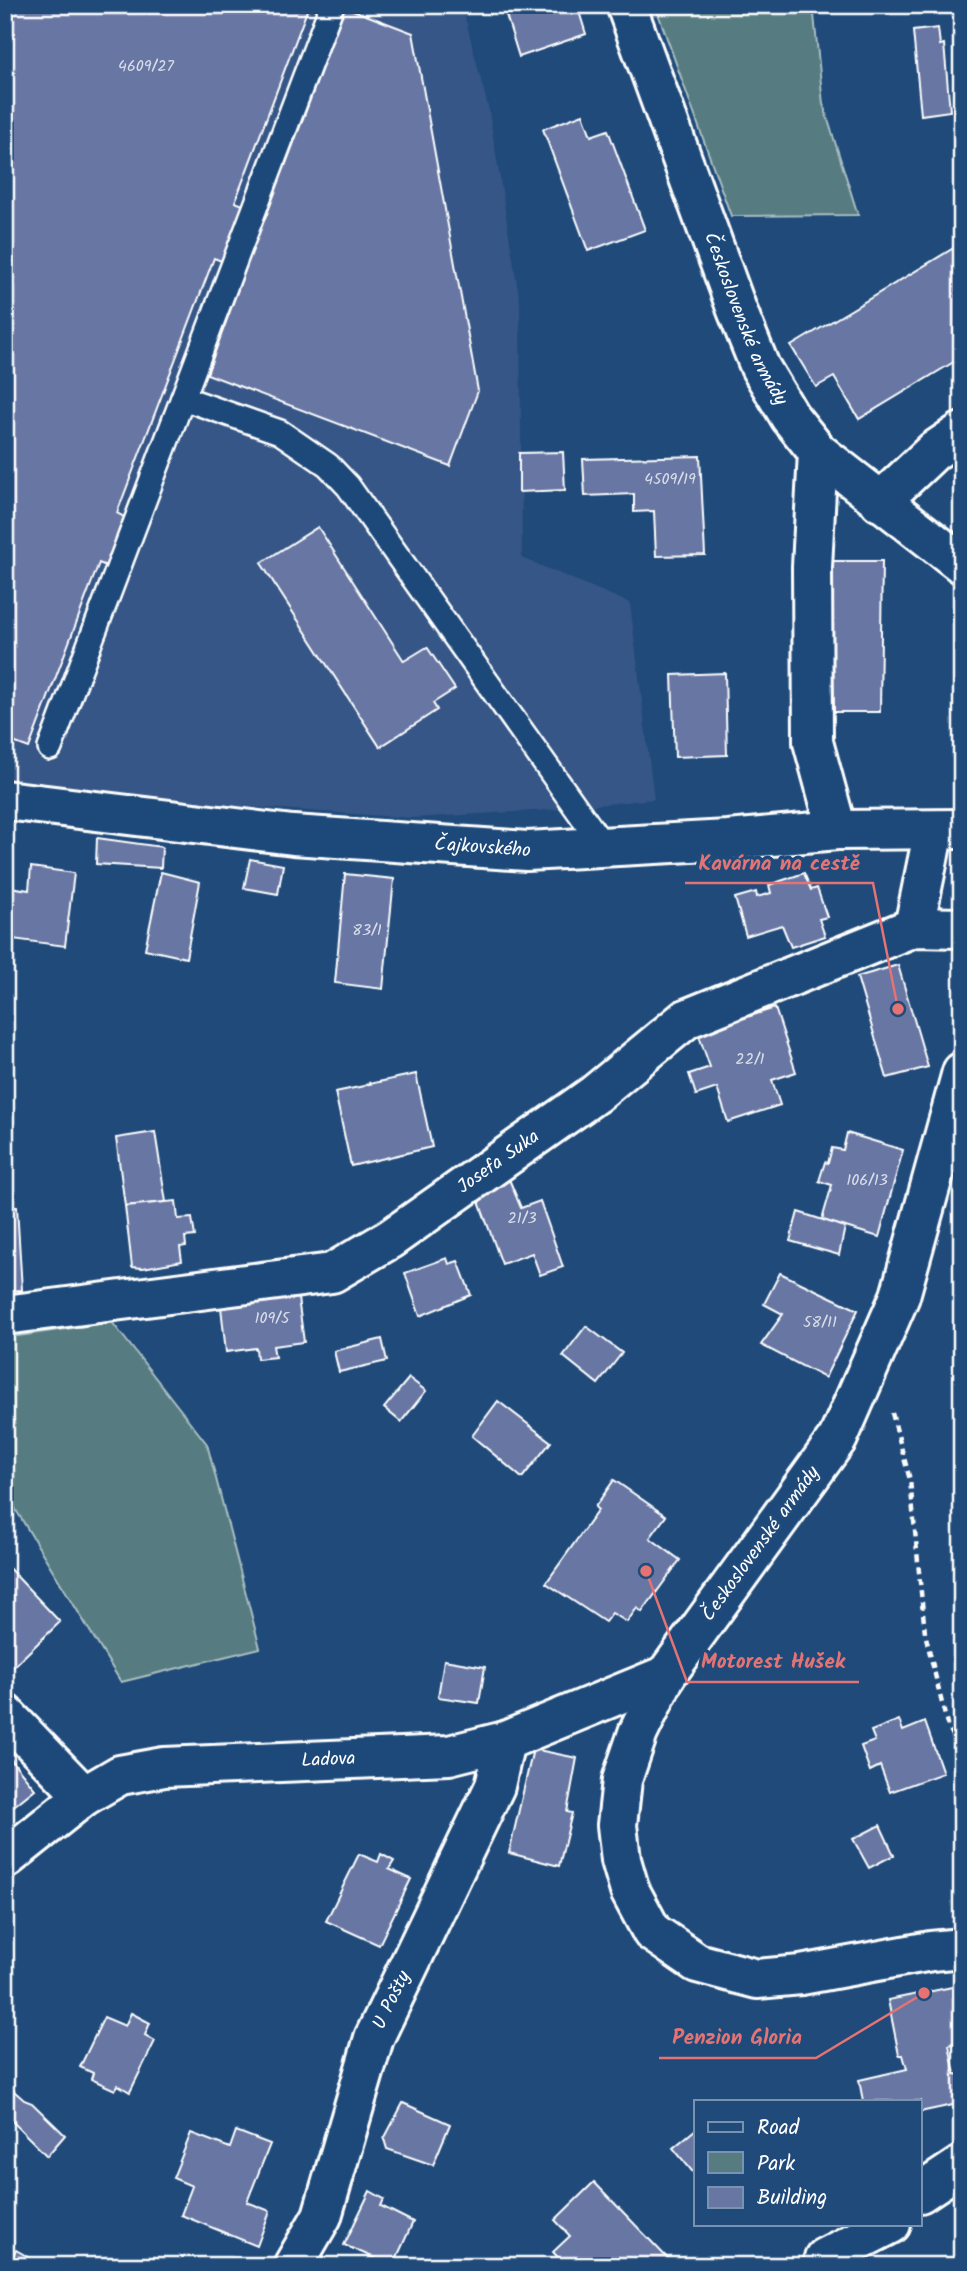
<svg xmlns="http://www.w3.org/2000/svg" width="967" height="2271" viewBox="0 0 967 2271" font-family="Kalam,sans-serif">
<rect width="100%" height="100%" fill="#1f4a7a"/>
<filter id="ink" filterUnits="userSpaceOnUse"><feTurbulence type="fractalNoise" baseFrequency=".0143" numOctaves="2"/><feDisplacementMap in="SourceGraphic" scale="14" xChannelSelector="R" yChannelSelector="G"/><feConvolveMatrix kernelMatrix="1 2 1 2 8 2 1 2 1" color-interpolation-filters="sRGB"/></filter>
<g filter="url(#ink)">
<path fill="#355786" d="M5,5H462L489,111L520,302L522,558L630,603L654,799L549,810L413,818L158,801L5,780Z"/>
<g fill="#567c82" stroke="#aabec0" stroke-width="2">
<path d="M655,5H813L823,104L858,215L731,216Z"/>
<path d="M112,1322L207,1444L260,1648L121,1682L5,1492V1338Z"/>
</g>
<g fill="#6876a3" stroke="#fff" stroke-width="2">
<path d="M7,5H309L235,202L267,214L345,7L413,33L478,391L450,466L207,374L245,270L214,258L117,513L124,517L106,566L99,563L29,748L5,739V11Z"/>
<path d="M503,5H577L586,34L519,57Z"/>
<path d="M938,28L940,45L944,44L950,111L921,115L913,31Z"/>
<path d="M583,114L591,136L608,130L645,230L588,251L543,129Z"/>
<path d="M962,243V357L859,419L834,377L816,387L791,346Z"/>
<path d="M563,452L565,490L519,492V453Z"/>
<path d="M700,456L705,555L656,556L654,511L634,512V494L585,496L583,459Z"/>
<path d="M318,527L404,661L427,647L455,689L433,703L437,710L380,747L261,563Z"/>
<path d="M831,561H882L880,712H834Z"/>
<path d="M725,673L727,755L675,757L672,675Z"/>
<path d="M97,838L162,847L161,868L96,864Z"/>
<path d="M250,859L283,865L278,894L244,888Z"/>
<path d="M31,867L74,873L65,946L5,938L10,887L29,890Z"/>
<path d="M161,872L200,882L186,958L145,949Z"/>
<path d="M804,873L811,890L817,888L827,917L819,919L825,936L791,947L782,925L746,936L735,898L756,892L757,897L771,893L769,885Z"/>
<path d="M345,874L394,879L383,989L335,983Z"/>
<path d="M898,965L928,1067L887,1078L857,977Z"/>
<path d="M775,1008L796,1072L772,1080L780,1105L728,1122L717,1088L696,1095L689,1074L710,1067L698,1033Z"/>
<path d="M416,1074L432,1147L351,1166L335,1092L364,1086L369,1083V1084Z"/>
<path d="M155,1132L166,1202L125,1206L116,1138Z"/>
<path d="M847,1133L903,1150L879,1237L822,1220L832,1185L819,1181L825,1162L828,1163L832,1148L843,1150Z"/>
<path d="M509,1179L521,1208L540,1201L563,1267L540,1275L532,1253L502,1264L475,1191Z"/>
<path d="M176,1201L178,1219L192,1218L195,1236L185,1237L186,1246L180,1247L182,1261L143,1268L132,1267L125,1206Z"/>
<path d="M5,1207H17L22,1290L5,1291Z"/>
<path d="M798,1212L845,1227L839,1255L790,1241Z"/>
<path d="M447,1258L449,1264L458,1261L471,1295L420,1316L405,1273Z"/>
<path d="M780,1273L858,1310L825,1378L761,1345L783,1314L764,1304Z"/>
<path d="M298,1298L304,1342L273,1346L275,1357L257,1359L256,1348L226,1352L221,1307Z"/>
<path d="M586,1326L622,1353L598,1384L563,1356Z"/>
<path d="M382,1339L387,1361L339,1372L334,1351Z"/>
<path d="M409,1378L426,1391L401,1422L384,1408Z"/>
<path d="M498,1401L551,1442L522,1478L472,1436Z"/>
<path d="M614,1480L666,1516L650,1538L680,1560L642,1612L637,1608L627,1622L612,1613L605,1622L546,1583L598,1510L595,1507Z"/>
<path d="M5,1564L60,1622L9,1671L5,1667Z"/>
<path d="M444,1660L485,1667L479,1703L438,1697Z"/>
<path d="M899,1720L903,1731L925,1722L943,1773L890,1792L880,1766L870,1771L861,1746L875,1741L871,1731Z"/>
<path d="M533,1749L577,1758L567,1812L572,1813L559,1866L509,1853Z"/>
<path d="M5,1752L35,1789L5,1813Z"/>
<path d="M880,1825L894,1855L869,1868L853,1839Z"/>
<path d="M359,1854L378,1862L381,1854L394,1861L389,1869L411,1879L379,1945L326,1921Z"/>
<path d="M962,1985V2042L949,2045L955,2074L962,2075L960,2095L962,2103L920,2112V2101H863L859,2080L907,2069L903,2055H899L888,2000Z"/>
<path d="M131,2013L150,2023L145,2035L155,2041L130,2092L118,2085L115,2090L91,2079L93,2073L80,2067L104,2017L125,2026Z"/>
<path d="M5,2083L24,2100L32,2103L65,2135L47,2156L11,2120L5,2125Z"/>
<path d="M403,2103L450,2124L433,2165L387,2149L384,2139Z"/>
<path d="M696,2129V2176L673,2148Z"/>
<path d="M236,2131L270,2144L247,2202L270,2211L257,2246L181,2215L192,2186L173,2178L191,2133L230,2148Z"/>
<path d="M594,2182L675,2266H566L553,2252L570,2236L555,2220Z"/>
<path d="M370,2191L384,2199L381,2206L413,2222L393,2266L344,2245Z"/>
<path d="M16,2250L44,2266H7Z"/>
</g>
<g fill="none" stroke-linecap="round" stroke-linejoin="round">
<g stroke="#fff" stroke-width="28">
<g id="lane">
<path d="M183,398L280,432L328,465L348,486L604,847"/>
<path d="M50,748L332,5"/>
</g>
</g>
<g stroke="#fff" stroke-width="44">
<g id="street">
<path d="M818,452L812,567L813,742L837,830"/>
<path d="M880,502L934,451L962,432"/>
<path id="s1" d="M5,800L293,835L527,851L728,840L837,830L962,829"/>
<path d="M914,927L934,830"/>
<path id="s2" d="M5,1315L332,1273L390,1239L595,1094L686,1019L914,927L962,928"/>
<path d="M5,1714L84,1796"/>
<path id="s3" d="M5,1859L84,1796L120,1775L164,1767L449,1755L505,1741L666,1675"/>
<path id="s4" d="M293,2266L322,2216L374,2038L495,1786L505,1741"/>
</g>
</g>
<g stroke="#fff" stroke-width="44">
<g id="secondary">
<path id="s5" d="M626,5L737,310L760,367L790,417L818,452L962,564"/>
<path d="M962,1072L900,1296L838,1438L666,1675L638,1733L622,1780L617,1825L621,1860L630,1891L652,1932L697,1963L757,1979L801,1975L931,1951L962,1948"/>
<path d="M920,2193L962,2165"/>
<path d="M824,2258L891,2224"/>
</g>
</g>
<path stroke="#fff" stroke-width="4.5" stroke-dasharray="7 5" stroke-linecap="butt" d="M892,1413L910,1480L925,1633L947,1724L962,1752"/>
<use href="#lane" stroke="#1f4a7a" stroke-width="23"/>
<use href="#street" stroke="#1f4a7a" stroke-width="38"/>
<use href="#secondary" stroke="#1f4a7a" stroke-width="38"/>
</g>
</g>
<g text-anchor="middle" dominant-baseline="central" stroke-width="7" stroke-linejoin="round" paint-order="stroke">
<g font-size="16" fill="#d9dde8">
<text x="146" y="66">4609/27</text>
<text x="670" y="479">4509/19</text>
<text x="367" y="930">83/1</text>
<text x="750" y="1059">22/1</text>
<text x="867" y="1180">106/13</text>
<text x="522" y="1218">21/3</text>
<text x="272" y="1318">109/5</text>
<text x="820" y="1322">58/11</text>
</g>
<g font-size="19" fill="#fff" stroke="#1f4a7a">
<text stroke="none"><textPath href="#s5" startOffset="336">Československé armády</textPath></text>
<text stroke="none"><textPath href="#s1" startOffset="480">Čajkovského</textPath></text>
<text stroke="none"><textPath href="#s2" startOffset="530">Josefa Suka</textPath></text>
<text transform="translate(761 1544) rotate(-54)">Československé armády</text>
<text stroke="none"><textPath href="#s3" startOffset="352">Ladova</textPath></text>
<text stroke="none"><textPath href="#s4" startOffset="285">U Pošty</textPath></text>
</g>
</g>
<path fill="none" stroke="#e47373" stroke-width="2.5" d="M898 1009L873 883H685M646 1571L687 1682H859M924 1993L816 2058H659"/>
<g fill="#e47373" stroke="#1f4a7a" stroke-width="2.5">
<circle cx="898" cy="1009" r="7"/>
<circle cx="646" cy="1571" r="7"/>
<circle cx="924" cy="1993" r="7"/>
</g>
<g font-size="21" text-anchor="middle" font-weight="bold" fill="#e47373" stroke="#1f4a7a" stroke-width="7" stroke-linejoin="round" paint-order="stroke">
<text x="779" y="870">Kavárna na cestě</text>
<text x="773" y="1668">Motorest Hušek</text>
<text x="737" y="2044">Penzion Gloria</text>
</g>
<rect width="967" height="2271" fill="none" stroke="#1f4a7a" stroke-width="28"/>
<rect x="14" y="14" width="939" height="2243" fill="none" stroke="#fff" stroke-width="2.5" filter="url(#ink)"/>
<rect x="694" y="2100" width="228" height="126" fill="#1f4a7a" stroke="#7992af" stroke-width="2"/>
<rect x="708" y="2122" width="35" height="10" fill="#1f4a7a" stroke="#7992af" stroke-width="2"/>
<text x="757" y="2134" font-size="21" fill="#ffffff">Road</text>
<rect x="708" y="2152" width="35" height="21" fill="#567c82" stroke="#7992af" stroke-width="2"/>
<text x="757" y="2170" font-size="21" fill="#ffffff">Park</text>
<rect x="708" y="2187" width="35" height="21" fill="#6876a3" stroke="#7992af" stroke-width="2"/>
<text x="757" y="2204" font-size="21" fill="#ffffff">Building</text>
</svg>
